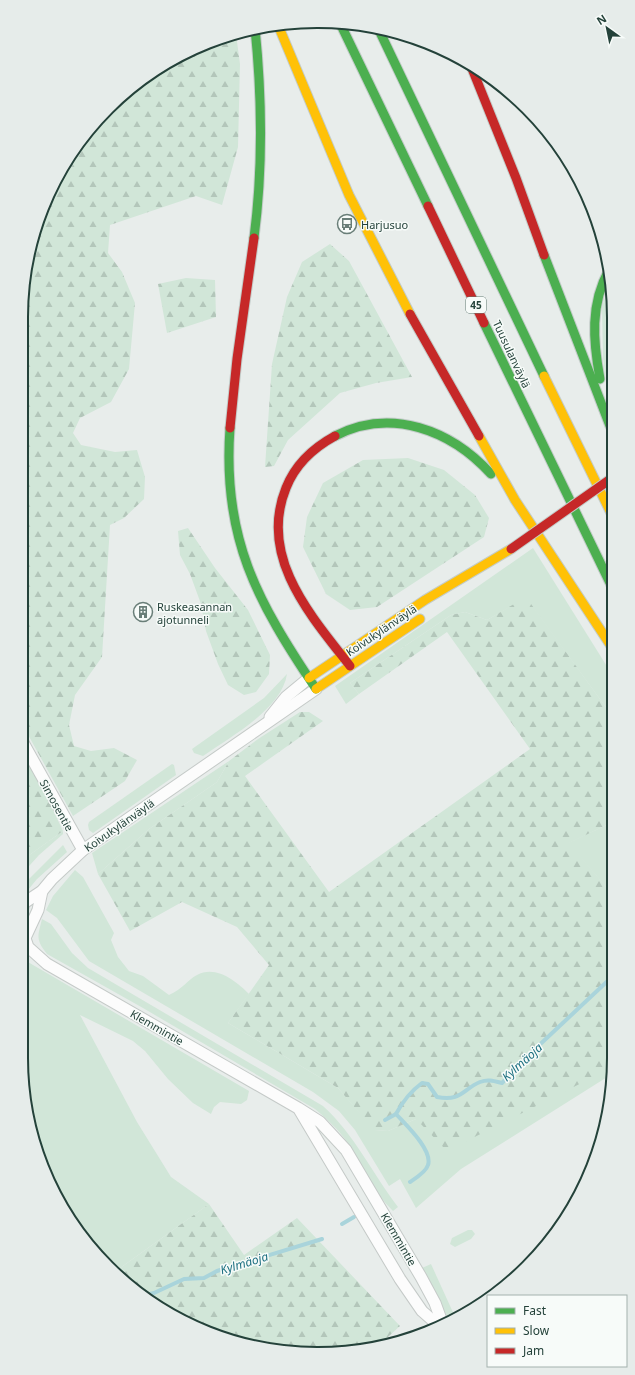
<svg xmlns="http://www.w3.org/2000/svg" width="635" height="1375" viewBox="0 0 635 1375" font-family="'Noto Sans',sans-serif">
<defs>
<pattern id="forest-firs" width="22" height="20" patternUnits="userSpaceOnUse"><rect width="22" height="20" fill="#d1e6d8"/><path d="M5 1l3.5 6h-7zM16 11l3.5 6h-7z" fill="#b3c6ba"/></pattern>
</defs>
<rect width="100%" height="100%" fill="#e8edeb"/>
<g fill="#d1e6d8">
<path d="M611,279L612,410L609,402L603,358L602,307Z"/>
<path d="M533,548L613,676V717L526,598L487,620L465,612L451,615L350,683L359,694L346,704L335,686Z"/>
<path d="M287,674C282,709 230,737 203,756L194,753L192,749L264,698Z"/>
<path d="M229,761L217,782L149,829L98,874L92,853Z"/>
<path d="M172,764L174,765L176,775L93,833L89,830L88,825L89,822Z"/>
<path d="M613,822V895L568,843Z"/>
<path d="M63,831V834L39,855L21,875V861Z"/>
<path d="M63,845L67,852L37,879L23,896L21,889L24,884Z"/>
<path d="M75,870L83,877L114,933L111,940L118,957L129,971L143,976L169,995C183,989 187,980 197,975C216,965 236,981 249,994L228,1023L338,1088L375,1130L388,1131L416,1119L613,1067L612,1074L461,1169L416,1208L400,1179L389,1186L355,1130L339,1111L313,1092L89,961L57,918L46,910L53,896Z"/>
<path d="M42,919L51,924L72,953L88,968L323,1106C355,1135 372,1173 398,1207L393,1211C373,1192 362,1165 347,1142C338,1129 327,1119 315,1109L143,1008L47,954C35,939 38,936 42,919Z"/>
<path d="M21,958L249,1091L247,1100L241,1104L220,1102L214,1107L211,1114L193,1103L168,1079L145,1051L133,1041L80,1015L137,1122L171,1177L209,1204L116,1271L94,1253L61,1206L41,1162L43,1159L36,1151L21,1057Z"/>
<path d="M468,1230H472L475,1234L471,1239L455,1247L450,1244L452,1238Z"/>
<path d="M431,1264L456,1319L450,1322L422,1268Z"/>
</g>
<g fill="url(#forest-firs)">
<path d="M236,34L240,64L238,147L222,205L196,196L110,225L108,253L122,272L135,303L129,369L111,402L80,418L73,433L81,445L115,452L137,450L145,477L144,499L124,518L110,525L102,657L75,695L69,725L74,746L91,751L114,748L137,760L125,781L73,816L21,722V317C23,298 23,279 27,260C45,165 115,81 204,44C214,39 225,37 236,34Z"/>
<path d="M330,244L349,261L412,377L376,383L340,393L288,440L274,466L265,467L272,364L287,297L302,262Z"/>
<path d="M186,278L215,280L216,317L167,333L158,284Z"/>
<path d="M408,458L444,470L475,495L489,518L484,537L377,607L350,610L326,594L303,547L307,517L323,483L363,460Z"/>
<path d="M188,528L215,568L248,610L270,655L269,674L256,692L244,695L228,685L218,664L206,631L201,604L190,574L180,555L178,531Z"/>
<path d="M526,597L613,717V822L569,843L613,895V1067L447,1151L416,1119L388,1131L374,1130L338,1088L228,1023L269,965L237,927L182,902L130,931L98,874L149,829L217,782L229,761L258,739L300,712H309L323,721L245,776L329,892L530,749L447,632L359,694L350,683L451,615L465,612L487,620Z"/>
<path d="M21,748L38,778L63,831L21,861Z"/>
<path d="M209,1204L244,1255L297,1218L400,1326L377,1347L356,1351L260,1348L169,1314L116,1271Z"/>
</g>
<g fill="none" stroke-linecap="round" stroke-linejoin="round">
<g stroke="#a9d4db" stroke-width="4">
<path d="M385,1120L396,1114"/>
<path d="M410,1182C416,1178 426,1172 428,1165C433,1150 405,1124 396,1114C403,1101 411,1091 422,1083L428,1084L437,1097C461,1102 463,1089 480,1082C488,1079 494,1081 502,1083L534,1050L614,975"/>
<path d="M342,1224L354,1217"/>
<path d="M146,1295L154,1293L184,1279L204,1278L217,1271L322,1239"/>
</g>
<g stroke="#c5cac8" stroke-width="13">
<g id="street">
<path d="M270,717L286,697L309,678"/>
<path d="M21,739L83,850"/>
<path d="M21,914L24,903L42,891L52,879L83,850L316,689"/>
<path d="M21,927L28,947L47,964L298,1108L320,1122L346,1150L421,1277L435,1303L443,1325"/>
<path d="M25,938L38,910L42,891"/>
<path d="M300,1111L400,1279L422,1311L439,1326"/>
</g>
</g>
<g stroke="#c3ccc9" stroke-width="11">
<g id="fast">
<path d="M340,23L428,206"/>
<path d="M378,28L544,376"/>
<path d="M254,238C263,169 262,97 255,28"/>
<path d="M544,255L610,426"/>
<path d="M484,323L612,587"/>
<path d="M600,379C593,341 590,304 609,270"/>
<path d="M230,428C222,538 257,601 316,689"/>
<path d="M335,436C391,407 451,430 491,474"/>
</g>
</g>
<g stroke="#c3ccc9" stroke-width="11">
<g id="slow">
<path d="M278,25L349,195L410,314"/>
<path d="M544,376L612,515"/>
<path d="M479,436L515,500L613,649"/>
<path d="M309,678L425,600L511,549"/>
<path d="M316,689L420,619"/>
</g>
</g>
<g stroke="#c3ccc9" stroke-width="11">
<g id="jam">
<path d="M471,66L516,178L544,255"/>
<path d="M428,206L484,323"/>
<path d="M410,314L479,436"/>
<path d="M230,428L237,359L254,238"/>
<path d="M335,436C313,448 295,465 286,488C258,557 311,616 350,666"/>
</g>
</g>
<use href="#street" stroke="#fcfcfc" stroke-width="11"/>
<use href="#fast" stroke="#4caf50" stroke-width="9"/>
<use href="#slow" stroke="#ffc107" stroke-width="9"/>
<use href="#jam" stroke="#c62828" stroke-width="9"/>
<g stroke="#c3ccc9" stroke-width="11" stroke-linecap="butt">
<path id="jam-bridge" d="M511,549L612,478"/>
</g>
<use href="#jam-bridge" stroke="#c62828" stroke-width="9"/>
</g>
<defs>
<g id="bus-ring" transform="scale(1)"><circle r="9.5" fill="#f7fbf9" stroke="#697e78" stroke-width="1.5"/><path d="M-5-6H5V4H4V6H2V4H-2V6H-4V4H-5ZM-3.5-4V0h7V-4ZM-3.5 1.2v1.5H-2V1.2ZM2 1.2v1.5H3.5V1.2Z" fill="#697e78"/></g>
<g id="building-ring" transform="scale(1)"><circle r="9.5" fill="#f7fbf9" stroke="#697e78" stroke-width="1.5"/><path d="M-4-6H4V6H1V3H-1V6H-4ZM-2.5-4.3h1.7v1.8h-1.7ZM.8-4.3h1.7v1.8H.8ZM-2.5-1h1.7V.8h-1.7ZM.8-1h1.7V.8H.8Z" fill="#697e78"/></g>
</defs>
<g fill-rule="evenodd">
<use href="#bus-ring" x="347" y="224"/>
<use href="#building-ring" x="143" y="612"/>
</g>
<g text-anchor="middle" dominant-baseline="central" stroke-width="3" stroke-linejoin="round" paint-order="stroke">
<rect fill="#f7fbf9" stroke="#637a73" stroke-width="1" x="466" y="297" width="20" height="16" rx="3"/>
<g font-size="10" font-weight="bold" fill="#24423a">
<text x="476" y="305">45</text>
</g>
<g font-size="11" fill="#24423a" stroke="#f7fbf9" text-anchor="start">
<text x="361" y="224">Harjusuo</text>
<text x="157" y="606">Ruskeasannan<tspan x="157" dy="13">ajotunneli</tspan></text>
</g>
<g font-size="11" fill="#24423a" stroke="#f7fbf9">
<text transform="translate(512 354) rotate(65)">Tuusulanväylä</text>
<text transform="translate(381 630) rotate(-34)">Koivukylänväylä</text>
<text transform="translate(57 805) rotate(61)">Simosentie</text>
<text transform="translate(119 825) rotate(-35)">Koivukylänväylä</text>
<text transform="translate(157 1027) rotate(30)">Klemmintie</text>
<text transform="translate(399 1239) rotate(60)">Klemmintie</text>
</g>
<g font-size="12" font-style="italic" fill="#1c6f80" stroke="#f7fbf9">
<text transform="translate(522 1062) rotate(-42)">Kylmäoja</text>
<text transform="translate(244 1263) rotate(-17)">Kylmäoja</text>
</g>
</g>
<path d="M0 0H635V1375H0ZM317 28H318A289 289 0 0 1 607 317V1058A289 289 0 0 1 318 1347H317A289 289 0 0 1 28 1058V317A289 289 0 0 1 317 28Z" fill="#e6ecea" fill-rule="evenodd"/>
<path fill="none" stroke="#24423a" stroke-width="2" d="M317 28H318A289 289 0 0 1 607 317V1058A289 289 0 0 1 318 1347H317A289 289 0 0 1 28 1058V317A289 289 0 0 1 317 28Z"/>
<rect x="487" y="1295" width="140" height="72" fill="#f7fbf9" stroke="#a3b1ad"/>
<rect x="495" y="1308" width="20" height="6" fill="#4caf50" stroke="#a3b1ad"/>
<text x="523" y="1315" font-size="12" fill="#24423a">Fast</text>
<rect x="495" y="1328" width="20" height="6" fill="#ffc107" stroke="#a3b1ad"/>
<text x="523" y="1335" font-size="12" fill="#24423a">Slow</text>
<rect x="495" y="1348" width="20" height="6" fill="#c62828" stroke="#a3b1ad"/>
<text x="523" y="1355" font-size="12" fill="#24423a">Jam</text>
<g transform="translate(607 28) rotate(327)" stroke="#f7fbf9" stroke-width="3" paint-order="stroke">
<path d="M0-3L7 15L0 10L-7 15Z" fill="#24423a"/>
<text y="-6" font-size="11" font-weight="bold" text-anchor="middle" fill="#24423a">N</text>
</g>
</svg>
